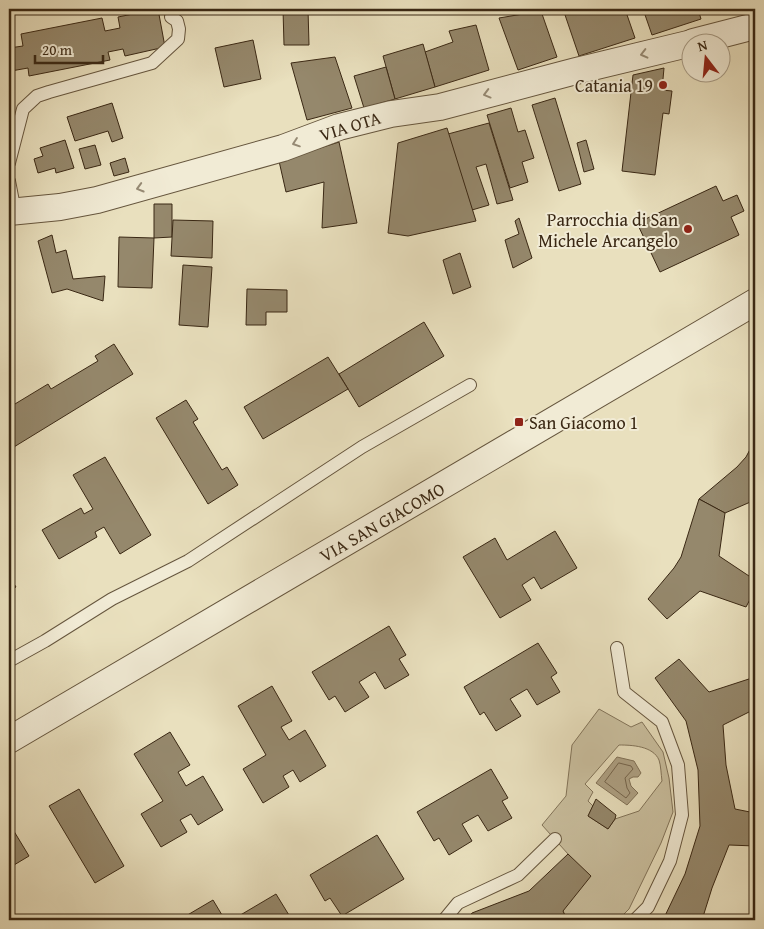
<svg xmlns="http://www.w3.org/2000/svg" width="764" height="929" viewBox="0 0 764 929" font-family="'Gentium Book Plus',serif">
<rect width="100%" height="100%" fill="#e9e0be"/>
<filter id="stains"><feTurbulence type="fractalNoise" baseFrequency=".004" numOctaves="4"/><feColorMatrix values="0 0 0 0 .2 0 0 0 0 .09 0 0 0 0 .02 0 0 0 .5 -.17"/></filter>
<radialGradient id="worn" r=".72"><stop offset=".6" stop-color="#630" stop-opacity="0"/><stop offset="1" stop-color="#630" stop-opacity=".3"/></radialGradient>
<path fill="#cbc1a1" stroke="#82745a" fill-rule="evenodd" d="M599,709L631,727L642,722L663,752L669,778L673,812L661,843L629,909L618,920H567L563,911L568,854L542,825L566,796L572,745ZM619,745C632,745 653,746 659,760C661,766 661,774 662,781L639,811L615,819L608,829L588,816L593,806L588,801L593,792L585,784Z"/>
<path fill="#aea184" stroke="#807157" d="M617,757L634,761L641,773L638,777H633L629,779L631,786L638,793L627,805L596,783Z"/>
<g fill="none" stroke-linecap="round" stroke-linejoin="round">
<path stroke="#74644c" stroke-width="1" d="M619,763L631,766L633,769L625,778L627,788L630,793L626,798L605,782Z"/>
</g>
<g fill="#95886c" stroke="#3a2814">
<path d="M158,9L165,47L125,56L123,49L108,52L110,60L29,76L28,68L11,71L13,76L9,77V48L23,46L21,34L102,18L105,31L120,28L118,17Z"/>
<path d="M283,9H308L309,45H284Z"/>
<path d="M563,9H625L635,38L579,56Z"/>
<path d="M643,9H698L701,19L652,35Z"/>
<path d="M731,9H750L733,14Z"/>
<path d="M541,11L557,57L518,70L499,18Z"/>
<path d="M476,25L489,70L435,87L425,52L453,42L449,31Z"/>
<path d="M253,40L261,79L224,87L215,48Z"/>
<path d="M423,44L435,87L395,99L383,56Z"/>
<path d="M335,57L352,108L307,120L291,63Z"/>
<path d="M386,67L395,99L364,108L354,76Z"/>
<path d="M664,68L662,90L672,91L669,114L663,113L655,175L622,171L633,75Z"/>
<path d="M555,98L581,184L559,191L532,105Z"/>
<path d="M112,103L123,138L112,142L108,131L75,141L67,117Z"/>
<path d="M511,108L518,132L525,130L534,158L522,162L528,182L510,188L487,115Z"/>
<path d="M489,123L513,200L497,204L486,164L476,167L489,205L472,210L448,134Z"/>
<path d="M447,128L476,221L408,236L388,233L398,143Z"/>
<path d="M65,140L74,168L56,173L55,168L38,173L34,159L43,156L40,148Z"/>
<path d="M586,140L594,169L584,172L577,143Z"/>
<path d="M339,142L357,223L322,228L324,182L286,192L279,161Z"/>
<path d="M95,145L101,165L85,169L79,149Z"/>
<path d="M125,158L129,172L114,176L110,163Z"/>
<path d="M716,186L723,201L737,195L744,211L731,217L739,235L660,272L637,223Z"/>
<path d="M154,204H172V237L154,238Z"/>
<path d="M519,218L532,258L513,268L505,240L519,234L515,221Z"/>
<path d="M173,220L213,221L212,258L171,256Z"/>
<path d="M52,235L56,253L66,250L73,279L105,276L103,301L67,289L52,293L38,241Z"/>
<path d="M119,237L154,238L152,288L118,287Z"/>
<path d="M460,253L471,287L453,294L443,260Z"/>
<path d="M183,265L212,267L208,327L179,325Z"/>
<path d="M247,289L287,290V312H266V325H246Z"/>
<path d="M424,322L444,356L359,407L339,374Z"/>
<path d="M114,344L133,374L9,450V413L12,411L10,407L48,384L51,389L98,361L95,356Z"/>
<path d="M328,357L348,389L263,439L244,407Z"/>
<path d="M186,400L198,419L193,422L222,470L227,467L238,485L208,504L156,418Z"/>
<path d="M755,440V500L725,513L699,499L737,467L746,457Z"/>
<path d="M105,457L151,535L120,554L104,527L95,532L97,537L59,559L42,530L81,508L84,514L93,509L73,475Z"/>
<path d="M699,499L725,513L719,556L755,580V590L746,607L700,591L667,619L648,599L674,568L681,557Z"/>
<path d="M555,531L577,568L541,589L534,577L522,585L531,600L500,618L463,557L495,538L507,560Z"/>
<path d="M9,576L16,587L9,591Z"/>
<path d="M389,626L406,655L399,659L409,675L385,689L375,672L359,682L369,697L345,712L335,696L329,700L312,672Z"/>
<path d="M538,643L557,673L551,677L560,692L537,705L527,689L510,699L521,716L496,731L484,712L480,715L464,687Z"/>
<path d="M679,659L709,692L755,677V709L723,725L726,765L735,809L755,813V846L729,845L712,888L702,920H663L685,874L700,826L698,770L686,721L655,678Z"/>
<path d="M272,686L292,721L281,727L289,740L305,730L326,766L300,782L293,770L283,776L289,787L263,803L243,769L266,755L238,706Z"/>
<path d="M170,732L190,765L178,772L186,786L203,776L223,810L198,825L191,814L180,820L187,832L161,847L141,814L163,801L134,754Z"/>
<path d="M491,769L508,798L502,801L512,818L488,831L478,815L462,824L472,841L449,855L439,838L434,841L417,812Z"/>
<path d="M79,789L124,866L95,883L49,806Z"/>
<path d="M596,799L616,815L615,819L608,829L588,816Z"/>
<path d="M12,828L29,856L9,868V830Z"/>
<path d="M377,835L404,879L342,916L330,898L325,901L310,875Z"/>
<path d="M568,854L591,876L563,911L567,920H467L472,913L529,891Z"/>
<path d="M276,894L292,920H232Z"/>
<path d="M213,900L225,920H179Z"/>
</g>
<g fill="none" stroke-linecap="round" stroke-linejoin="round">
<g stroke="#66563e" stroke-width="14">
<g id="service">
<path d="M9,163L23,109L37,96L49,92L152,63L178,39L179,29L177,21L171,17"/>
<path d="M9,181L15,212"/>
<path d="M617,648L624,692L662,722L678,765L682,815L670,861L648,907L635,920"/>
<path d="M9,661L45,641L112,599L188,561L362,447L470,385"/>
<path d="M444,920L458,903L518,875L555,839"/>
</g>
</g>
<g stroke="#66563e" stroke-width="28">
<g id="minor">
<path d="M693,42L755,26"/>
<path d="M9,212L60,207L97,200L283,148L339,127L391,114L440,107L576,71L692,43"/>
<path d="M9,740L755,302"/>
</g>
</g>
<use href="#service" stroke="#f1ebd5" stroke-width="12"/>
<use href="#minor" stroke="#f1ebd5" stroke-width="26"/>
</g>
<defs><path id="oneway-chevron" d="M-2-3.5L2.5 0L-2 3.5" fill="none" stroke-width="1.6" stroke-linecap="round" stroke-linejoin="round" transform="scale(1.25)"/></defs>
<g stroke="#968a74">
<use href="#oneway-chevron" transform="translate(644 54) rotate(166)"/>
<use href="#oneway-chevron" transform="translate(487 94) rotate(165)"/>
<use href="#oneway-chevron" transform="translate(296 143) rotate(161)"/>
<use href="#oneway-chevron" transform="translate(140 188) rotate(164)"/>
</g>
<g fill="#8f2418" stroke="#f1ebd5" stroke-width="2">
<circle cx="663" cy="85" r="5"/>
<circle cx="688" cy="229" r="5"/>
<rect x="514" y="417" width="10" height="10" rx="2.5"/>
</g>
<g text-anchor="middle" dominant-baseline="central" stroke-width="4" stroke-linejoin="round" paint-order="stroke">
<g font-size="18" fill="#3a2814" stroke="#f1ebd5" text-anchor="end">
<text x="653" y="85">Catania 19</text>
<text x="678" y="219">Parrocchia di San<tspan x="678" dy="21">Michele Arcangelo</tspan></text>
<text x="529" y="422" text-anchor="start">San Giacomo 1</text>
</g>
<g font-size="18" fill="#3a2814" stroke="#f1ebd5">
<text transform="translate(350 126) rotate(-17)">VIA OTA</text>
<text transform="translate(382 522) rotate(-30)">VIA SAN GIACOMO</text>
</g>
</g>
<rect width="764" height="929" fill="none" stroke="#e9e0be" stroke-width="30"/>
<rect x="10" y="10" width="744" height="909" fill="none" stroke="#3a2814" stroke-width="2.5"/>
<rect x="15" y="15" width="734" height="899" fill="none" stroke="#3a2814"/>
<g transform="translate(706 58) rotate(344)"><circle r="24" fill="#f1ebd5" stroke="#a89d88"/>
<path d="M0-4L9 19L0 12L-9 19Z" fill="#8f2418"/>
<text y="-8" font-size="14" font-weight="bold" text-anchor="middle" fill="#3a2814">N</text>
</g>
<path d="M35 55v8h68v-8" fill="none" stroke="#3a2814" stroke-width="2.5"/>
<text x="42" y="55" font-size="15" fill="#3a2814" stroke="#f1ebd5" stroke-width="4" paint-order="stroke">20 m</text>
<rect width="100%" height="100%" filter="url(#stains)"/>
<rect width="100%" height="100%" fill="url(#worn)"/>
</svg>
